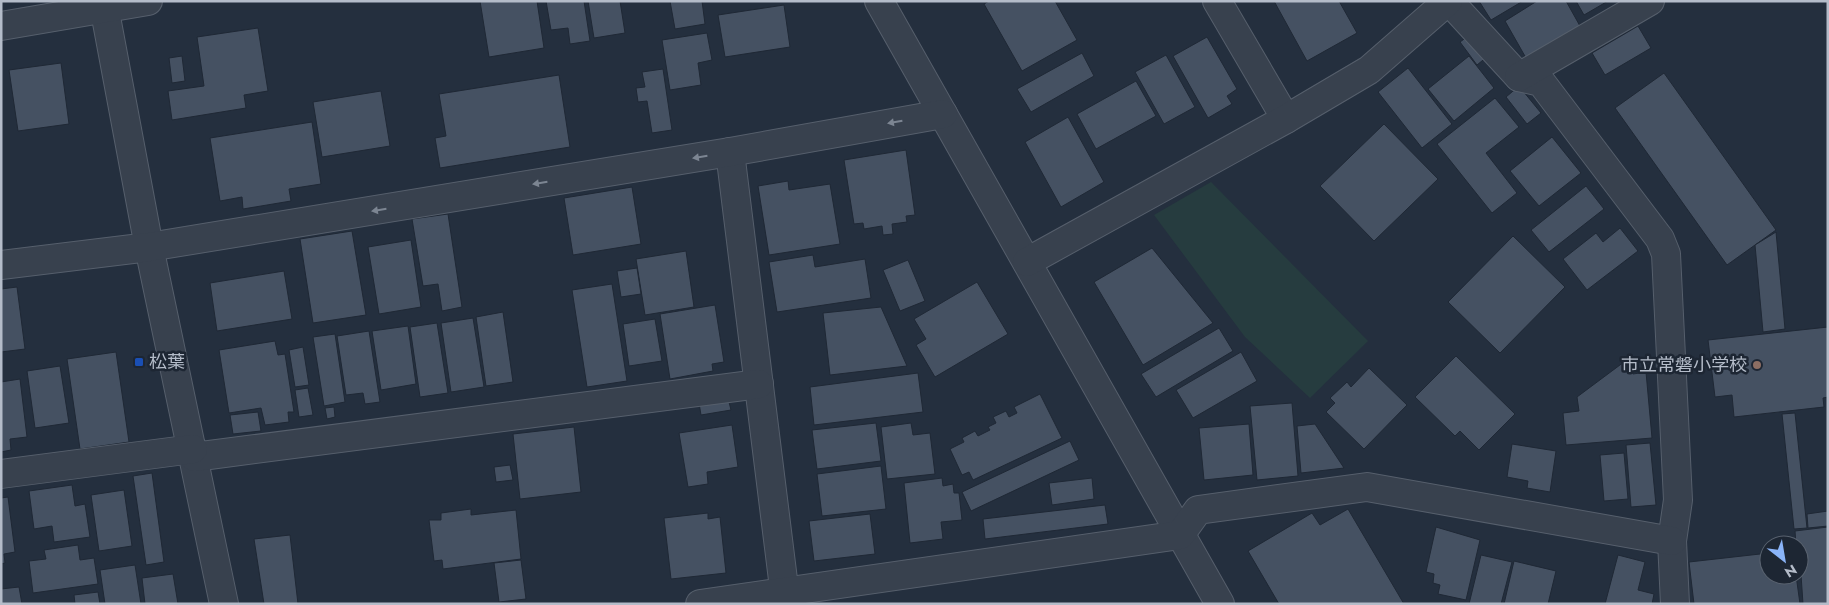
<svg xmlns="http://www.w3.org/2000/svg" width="1829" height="605" viewBox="0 0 1829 605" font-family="Jost,'Noto Sans JP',sans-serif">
<rect width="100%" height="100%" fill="#242f3e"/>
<path fill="#263c3f" d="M1211,182L1368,341L1310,398L1245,337L1154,215Z"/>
<g fill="#455162" stroke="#1f2835">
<path d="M480,1H537L544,48L489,57Z"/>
<path d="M546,1H584L590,41L570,44L568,28L551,30Z"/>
<path d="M588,1H620L625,33L594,38Z"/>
<path d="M670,1H702L705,24L675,29Z"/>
<path d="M989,1H1055L1077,40L1022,71L984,4Z"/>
<path d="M1274,1H1339L1357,33L1307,61Z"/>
<path d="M1479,1H1523L1491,20Z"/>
<path d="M1537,1H1566L1580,26L1526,58L1505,21Z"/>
<path d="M1576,1H1608L1584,15Z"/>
<path d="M784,5L790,47L725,57L718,15Z"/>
<path d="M1638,26L1651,48L1605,75L1592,53Z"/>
<path d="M258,28L268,91L244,95L246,108L172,120L168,91L204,86L197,37Z"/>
<path d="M707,33L712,60L698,63L701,85L670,90L662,40Z"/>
<path d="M1471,34L1488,56L1477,65L1460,42Z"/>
<path d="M1207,37L1237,89L1227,96L1232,104L1208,118L1173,56Z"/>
<path d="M1082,53L1094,76L1031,112L1017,89Z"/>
<path d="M1166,55L1195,107L1164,124L1135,72Z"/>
<path d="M182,56L185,81L172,83L169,58Z"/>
<path d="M1469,56L1494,88L1454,121L1428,89Z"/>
<path d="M61,63L69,124L18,131L9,70Z"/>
<path d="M1408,68L1452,124L1422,148L1378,92Z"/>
<path d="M663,69L672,130L652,133L647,101L638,102L636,88L645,87L642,72Z"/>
<path d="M1664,73L1776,230L1727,265L1615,108Z"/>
<path d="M559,75L570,147L440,168L435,138L446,136L439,94Z"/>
<path d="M1136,81L1156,116L1096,149L1077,114Z"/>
<path d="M1519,86L1541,113L1527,124L1506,97Z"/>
<path d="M381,91L390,146L322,157L313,102Z"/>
<path d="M1495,98L1519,127L1486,153L1517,193L1492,213L1437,144Z"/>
<path d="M1068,117L1104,182L1061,207L1025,142Z"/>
<path d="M312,122L321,184L289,189L291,201L243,209L242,197L220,201L210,138Z"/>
<path d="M1384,124L1438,179L1374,241L1320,186Z"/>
<path d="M1552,137L1581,173L1539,206L1510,171Z"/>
<path d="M906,150L915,215L906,216L907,222L892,224L893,234L883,235L882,226L864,229L863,223L854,224L844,160Z"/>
<path d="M788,181L789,190L830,184L840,244L769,255L758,186Z"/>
<path d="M1586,186L1604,209L1549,252L1531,230Z"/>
<path d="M632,187L641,244L573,255L564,198Z"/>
<path d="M448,214L462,307L442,311L438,284L423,286L412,219Z"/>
<path d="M1620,228L1638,251L1587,290L1563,259L1596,233L1603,242Z"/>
<path d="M352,231L366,315L313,323L300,239Z"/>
<path d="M1776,232L1785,329L1763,332L1755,245Z"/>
<path d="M1513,236L1565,287L1500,353L1448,302Z"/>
<path d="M411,240L421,307L379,314L368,247Z"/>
<path d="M1152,248L1213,323L1143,365L1094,282Z"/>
<path d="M686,251L694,307L645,315L636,259Z"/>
<path d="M813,255L815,267L865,259L871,298L777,312L769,262Z"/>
<path d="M908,260L925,301L900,311L883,270Z"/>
<path d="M637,268L641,294L621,297L617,271Z"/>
<path d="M284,271L292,319L217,331L210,283Z"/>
<path d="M977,282L1008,334L935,377L916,345L926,339L914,319Z"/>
<path d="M612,284L627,381L587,387L572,290Z"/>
<path d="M17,287L25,349L1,352V289Z"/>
<path d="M715,305L724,362L712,364L713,371L670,379L660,314Z"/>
<path d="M881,307L907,366L830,375L823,313Z"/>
<path d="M503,312L513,382L486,386L476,317Z"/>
<path d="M473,318L484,387L451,392L441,323Z"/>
<path d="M655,319L662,361L629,366L623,324Z"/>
<path d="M437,323L448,393L420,397L410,327Z"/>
<path d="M408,326L416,384L381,390L372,331Z"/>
<path d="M1828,327V397L1823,398L1824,407L1734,417L1732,395L1715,397L1708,340Z"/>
<path d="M1219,328L1233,351L1156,397L1141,374Z"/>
<path d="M369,331L380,402L365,404L363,393L346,395L337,336Z"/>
<path d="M335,334L345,402L324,406L313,337Z"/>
<path d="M275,341L278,355L285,354L294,412H288L289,422L265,425L261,408L229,413L219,350Z"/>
<path d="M303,347L309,385L295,387L289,350Z"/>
<path d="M116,352L129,442L80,449L67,359Z"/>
<path d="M1241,352L1257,381L1193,418L1176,390Z"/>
<path d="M1456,356L1515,414L1479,450L1460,431L1455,436L1415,397Z"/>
<path d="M1628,359L1633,374L1646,372L1652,438L1566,445L1563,413L1579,411L1577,397Z"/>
<path d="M60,366L69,423L35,428L27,371Z"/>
<path d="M1369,368L1407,405L1364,449L1326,412L1335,403L1330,398L1347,382L1351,387Z"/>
<path d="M918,373L923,412L814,425L810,387Z"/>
<path d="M20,379L27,437L10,439L11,450L1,452V382Z"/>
<path d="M308,388L313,415L299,417L295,390Z"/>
<path d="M1040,394L1062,438L973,480L969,472L962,475L950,449L964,442L962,438L975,431L978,436L990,430L988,427L996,423L993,417L1006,411L1009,417L1017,413L1014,407Z"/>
<path d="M728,398L731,410L701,415L699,403Z"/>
<path d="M1292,403L1298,476L1257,480L1250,406Z"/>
<path d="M334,407L335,417L327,419L325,408Z"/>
<path d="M258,412L261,431L233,434L230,415Z"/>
<path d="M1795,413L1807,528L1794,529L1782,414Z"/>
<path d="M876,423L881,461L817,469L812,430Z"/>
<path d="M911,423L913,435L930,433L935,474L887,479L881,427Z"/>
<path d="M1249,424L1253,475L1204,480L1199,428Z"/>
<path d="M1315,424L1344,468L1301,473L1297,426Z"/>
<path d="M732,425L738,467L707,472L708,484L688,487L679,433Z"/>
<path d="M574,427L581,492L520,499L513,434Z"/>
<path d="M1070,441L1079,460L971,511L962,492Z"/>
<path d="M1650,443L1656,505L1631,507L1626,445Z"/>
<path d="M1512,444L1556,451L1550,492L1527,488L1528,481L1507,477Z"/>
<path d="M1624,453L1628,499L1604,501L1600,455Z"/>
<path d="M510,465L513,480L496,482L494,467Z"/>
<path d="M881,466L886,509L822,516L817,474Z"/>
<path d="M152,473L164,562L146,565L133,476Z"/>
<path d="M942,478L943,486L953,484L954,493H959L962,520L941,522L943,539L910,543L904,483Z"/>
<path d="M1092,478L1094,499L1052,505L1049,483Z"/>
<path d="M72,485L75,506L85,504L90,537L54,542L52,526L34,529L29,491Z"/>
<path d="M124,490L132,546L99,551L91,495Z"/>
<path d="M8,497L15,552L4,554L5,563L1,564V498Z"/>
<path d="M1105,505L1108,524L985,539L983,519Z"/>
<path d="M471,509V515L516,510L521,559L443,569L442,560L434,561L429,520H441V513Z"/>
<path d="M1348,509L1404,604H1279L1248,551L1312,513L1320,525Z"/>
<path d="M1828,511V526L1808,528L1807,514Z"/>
<path d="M708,513V519L720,517L726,573L671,579L664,518Z"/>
<path d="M870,514L875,554L814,561L809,521Z"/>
<path d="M1436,527L1480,540L1466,600L1438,594L1440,585L1433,583L1434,574L1426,572Z"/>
<path d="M1828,527V604H1803L1799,545H1796L1795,531Z"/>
<path d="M290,535L298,604H264L254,539Z"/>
<path d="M78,545L80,560L94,558L98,584L33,593L29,561L46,559L44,550Z"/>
<path d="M1769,553V575H1796L1800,604H1694L1689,562Z"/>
<path d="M1481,555L1512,562L1501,604H1469Z"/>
<path d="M1618,555L1645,562L1638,590L1654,594L1652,604H1605Z"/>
<path d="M521,560L526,599L499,602L494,563Z"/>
<path d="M1514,561L1556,571L1548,604H1504Z"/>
<path d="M135,565L141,604H105L100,570Z"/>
<path d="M173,574L178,604H145L142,578Z"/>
<path d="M19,587L22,604H1V589Z"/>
<path d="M98,592L100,604H75L74,595Z"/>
</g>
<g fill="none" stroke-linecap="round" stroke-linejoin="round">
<g stroke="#565f6c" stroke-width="30">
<g id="minor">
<path d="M103,1L149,247L224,604"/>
<path d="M879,1L1220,604"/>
<path d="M1217,1L1286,119"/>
<path d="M1449,1L1519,77L1541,82L1660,239L1666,254L1678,500L1672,541L1675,604"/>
<path d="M1,26L148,1"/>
<path d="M1519,77L1650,1"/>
<path d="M730,152L786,604"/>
<path d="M1027,262L1286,119L1369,70L1448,1"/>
<path d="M1,265L149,247L730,152L943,114"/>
<path d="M194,457L759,384"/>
<path d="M1,474L193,449"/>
<path d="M700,604L1180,535L1198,510L1367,487L1672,541"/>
</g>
</g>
<use href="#minor" stroke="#38414e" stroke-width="28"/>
</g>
<defs><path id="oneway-solid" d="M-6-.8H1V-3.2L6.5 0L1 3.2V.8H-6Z" transform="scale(1.25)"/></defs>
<g fill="#7c8592">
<use href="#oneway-solid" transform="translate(895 122) rotate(170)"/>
<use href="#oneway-solid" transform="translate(700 157) rotate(171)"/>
<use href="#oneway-solid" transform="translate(540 183) rotate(171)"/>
<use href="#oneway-solid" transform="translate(379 210) rotate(171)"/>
</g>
<rect fill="#1a4fb4" stroke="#1d2633" stroke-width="2" x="134" y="357" width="10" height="10" rx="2.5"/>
<circle fill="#8d6e63" stroke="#1d2633" stroke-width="2" cx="1757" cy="365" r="5"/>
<g text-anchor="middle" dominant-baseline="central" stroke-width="5" stroke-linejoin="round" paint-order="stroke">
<g font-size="18" fill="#b4bcc9" stroke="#1d2633" text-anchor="start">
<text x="149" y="362">松葉</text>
<text x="1747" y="365" text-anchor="end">市立常磐小学校</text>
</g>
</g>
<rect width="1829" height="605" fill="none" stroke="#b4bcc9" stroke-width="5"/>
<g transform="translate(1784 560) rotate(149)"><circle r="24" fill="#1d2633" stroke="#59626f"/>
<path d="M0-4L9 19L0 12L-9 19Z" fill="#8ab4f8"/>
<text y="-8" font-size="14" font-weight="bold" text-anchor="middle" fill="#b4bcc9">N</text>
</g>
</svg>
